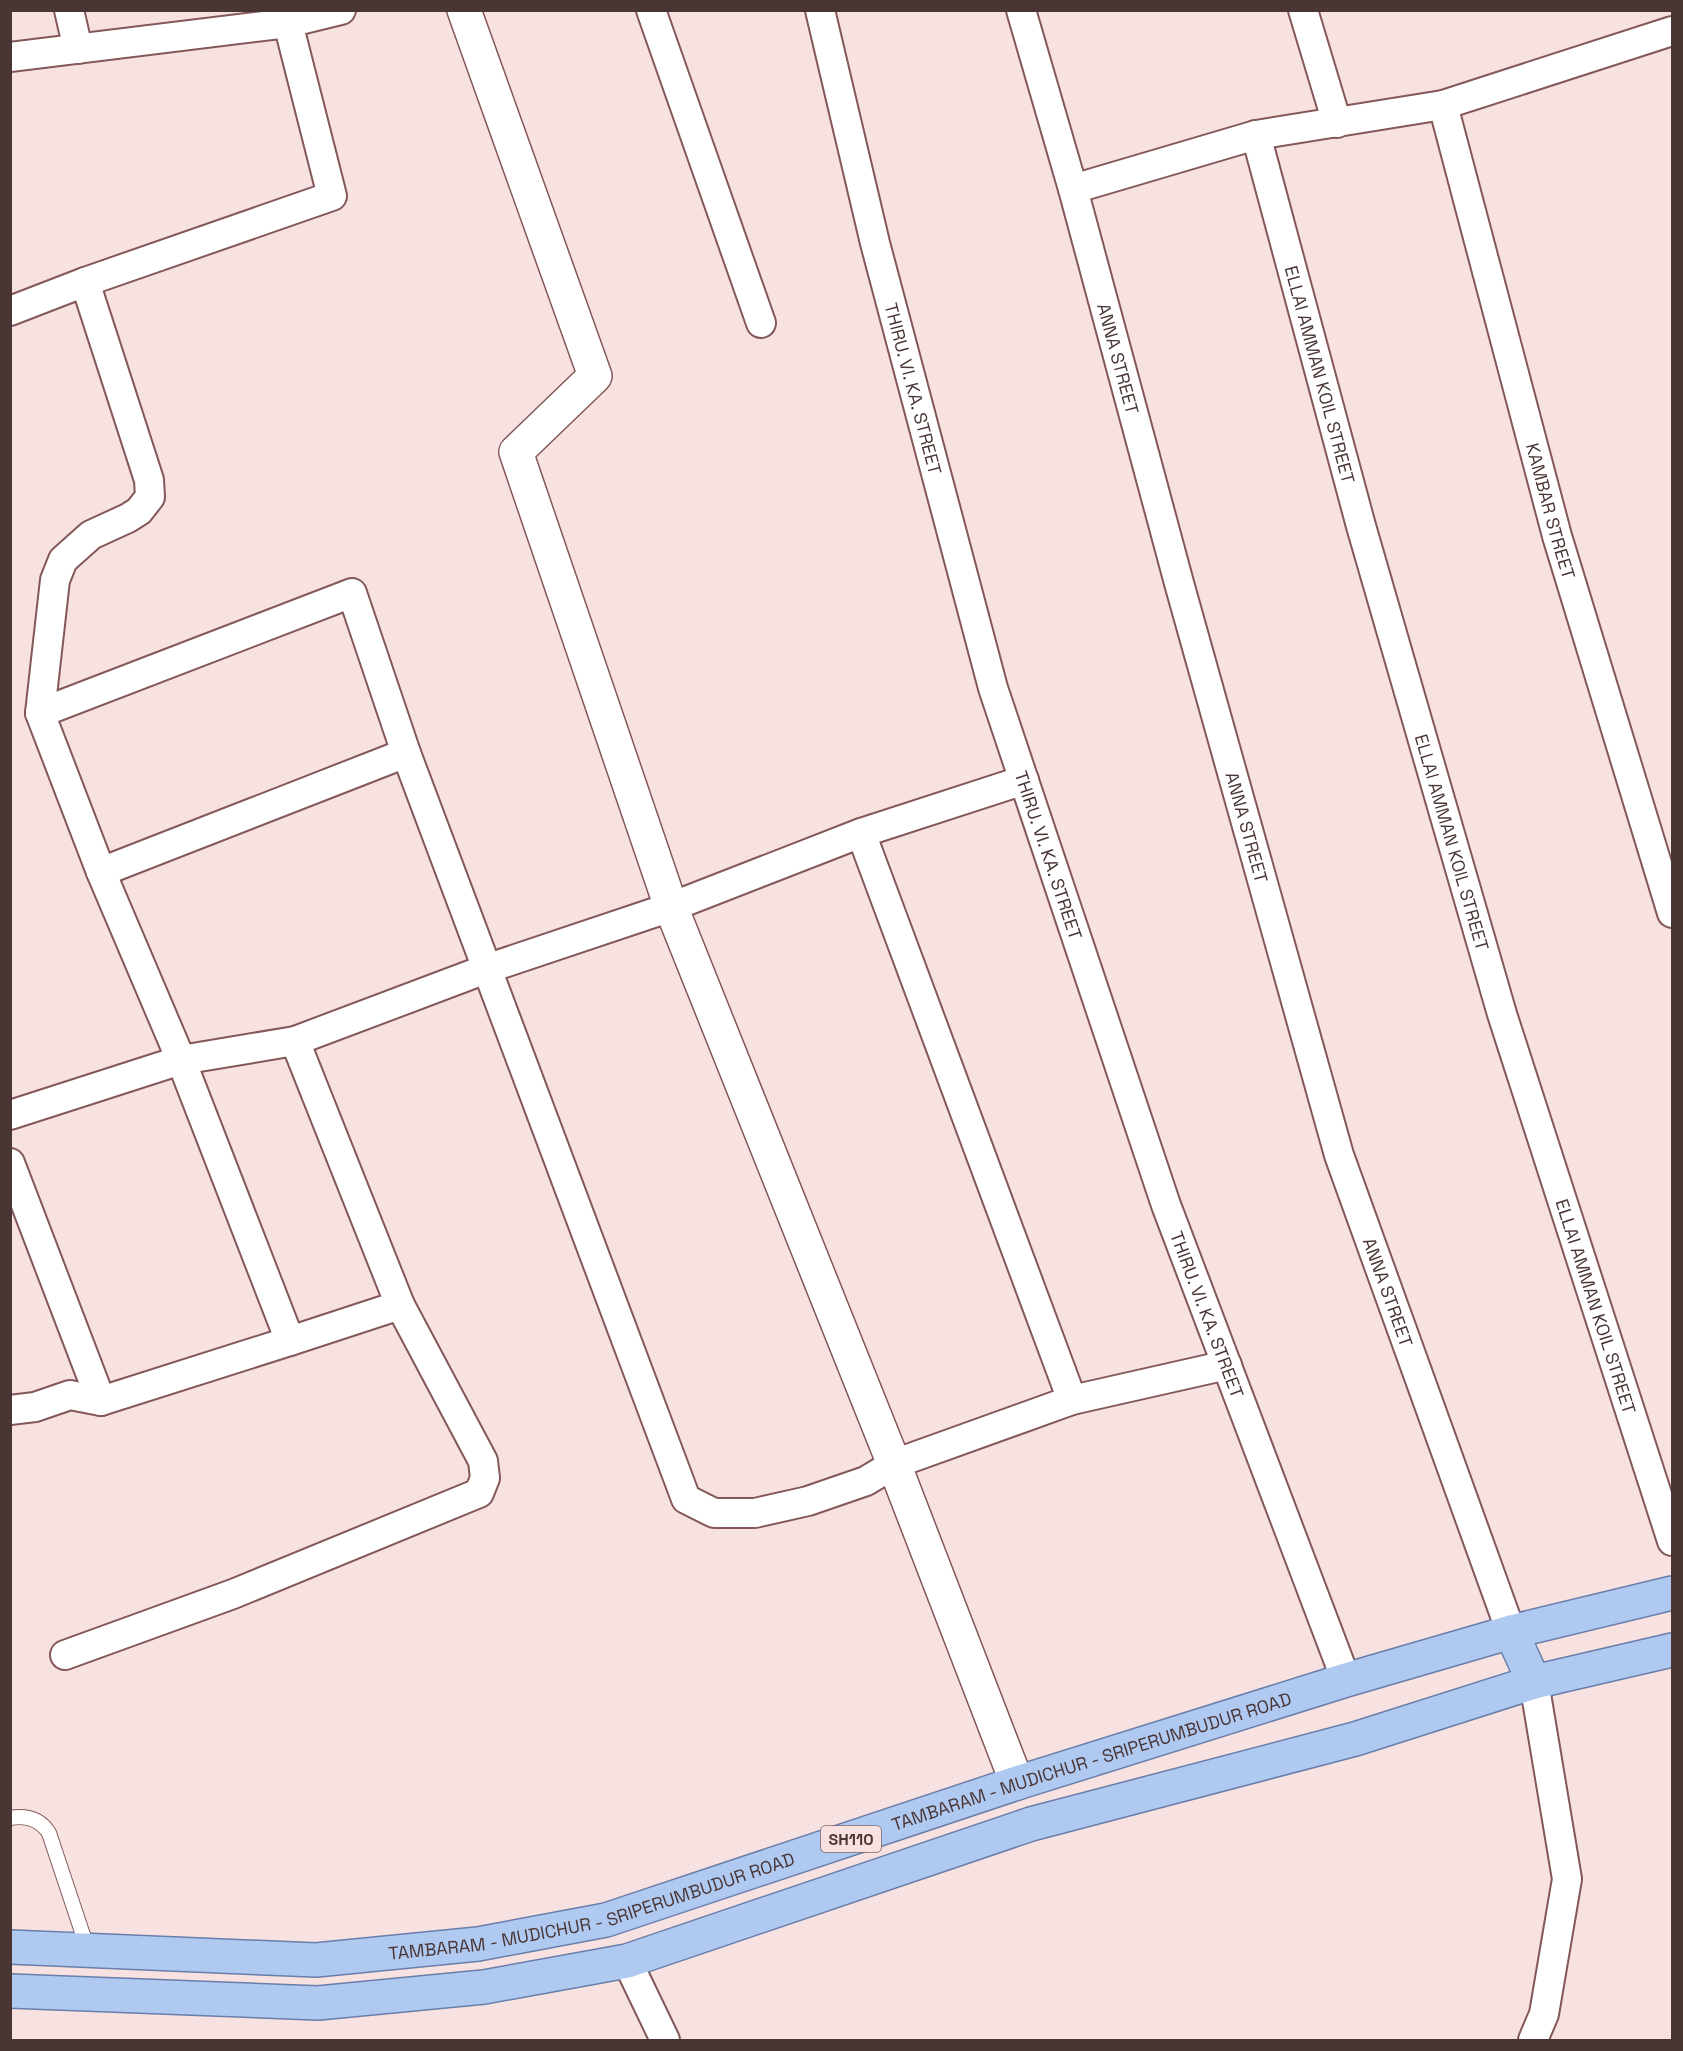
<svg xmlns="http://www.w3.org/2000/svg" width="1683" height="2051" viewBox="0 0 1683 2051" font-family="'Space Grotesk',sans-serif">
<rect width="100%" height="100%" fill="#f8e2e1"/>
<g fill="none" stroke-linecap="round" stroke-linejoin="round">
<g stroke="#845758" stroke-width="16">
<path id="service" d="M10,1818C27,1815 40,1819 49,1833L88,1950"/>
</g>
<g stroke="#845758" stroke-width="32">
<g id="minor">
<path d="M69,10L78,49"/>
<path d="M651,10L761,323"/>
<path id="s1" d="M820,10L875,243L993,688L1166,1205L1346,1680"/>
<path id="s2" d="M1021,10L1073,189L1179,583L1339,1155L1511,1632"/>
<path d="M1303,10L1337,123"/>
<path d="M10,57L288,23L341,10"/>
<path id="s3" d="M1443,105L1557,536L1672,913"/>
<path id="s4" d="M1256,135L1361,526L1502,1014L1672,1541"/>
<path d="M1073,189L1256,135L1443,105L1672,31"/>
<path d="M10,311L85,282L332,196L288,23"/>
<path d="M40,713L352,593L406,753L686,1499L714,1513H755L808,1501L866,1481L894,1464L1072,1400L1227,1365"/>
<path d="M861,833L1072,1400"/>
<path d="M101,872L406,753"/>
<path d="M295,1041L400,1305"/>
<path d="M10,1115L181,1060L295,1041L486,969L671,907L861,833L1024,780"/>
<path d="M10,1163L101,1401"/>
<path d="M10,1410L35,1407L70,1395L101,1401L290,1341"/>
<path d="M65,1655L233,1594L479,1493L485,1478L483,1461L400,1305L290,1341L181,1060L101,872L40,713L55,580L63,560L91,535L128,518L139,511L150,497L149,480L85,282"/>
<path d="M627,1961L665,2040"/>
<path d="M1533,2040L1544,2014L1567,1879L1534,1682"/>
</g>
</g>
<g stroke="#845758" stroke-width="36">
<path id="tertiary" d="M464,10L595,376L516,452L671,907L894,1464L1017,1783"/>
</g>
<g stroke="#697ea9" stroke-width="36">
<g id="primary">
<path d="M1511,1632L1534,1682"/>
<path id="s5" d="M10,1947L316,1960L478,1944L606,1920L1017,1783L1346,1680L1511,1632L1672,1593"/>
<path d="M10,1991L318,2003L484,1987L627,1961L1031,1824L1355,1739L1534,1682L1672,1650"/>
</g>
</g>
<use href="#service" stroke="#fff" stroke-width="14"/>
<use href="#minor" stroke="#fff" stroke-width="28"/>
<use href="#tertiary" stroke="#fff" stroke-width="33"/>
<use href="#primary" stroke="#afc9f1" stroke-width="33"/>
</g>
<g text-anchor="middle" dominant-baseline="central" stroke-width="4.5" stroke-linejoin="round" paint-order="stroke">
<rect fill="#f8e2e1" stroke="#7e6969" stroke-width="1.5" x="821" y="1826" width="60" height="26" rx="4.5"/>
<g font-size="16" font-weight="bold" fill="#4a3535">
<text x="851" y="1839">SH110</text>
</g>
<g font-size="18" fill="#4a3535" stroke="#f8e2e1">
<text stroke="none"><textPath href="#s2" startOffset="362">ANNA STREET</textPath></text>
<text stroke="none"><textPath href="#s4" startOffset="248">ELLAI AMMAN KOIL STREET</textPath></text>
<text stroke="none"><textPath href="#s1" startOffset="390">THIRU. VI. KA. STREET</textPath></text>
<text stroke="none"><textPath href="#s3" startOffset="420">KAMBAR STREET</textPath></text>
<text stroke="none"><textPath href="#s2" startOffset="848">ANNA STREET</textPath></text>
<text stroke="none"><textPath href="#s4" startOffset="734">ELLAI AMMAN KOIL STREET</textPath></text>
<text stroke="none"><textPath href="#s1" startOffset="876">THIRU. VI. KA. STREET</textPath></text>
<text stroke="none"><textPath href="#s2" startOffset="1334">ANNA STREET</textPath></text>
<text stroke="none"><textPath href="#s4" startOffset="1220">ELLAI AMMAN KOIL STREET</textPath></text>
<text stroke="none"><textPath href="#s1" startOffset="1362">THIRU. VI. KA. STREET</textPath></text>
<text stroke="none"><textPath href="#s5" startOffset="1110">TAMBARAM - MUDICHUR - SRIPERUMBUDUR ROAD</textPath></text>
<text stroke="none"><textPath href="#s5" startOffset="588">TAMBARAM - MUDICHUR - SRIPERUMBUDUR ROAD</textPath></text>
</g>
</g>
<rect width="1683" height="2051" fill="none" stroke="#4a3535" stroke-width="24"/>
</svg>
